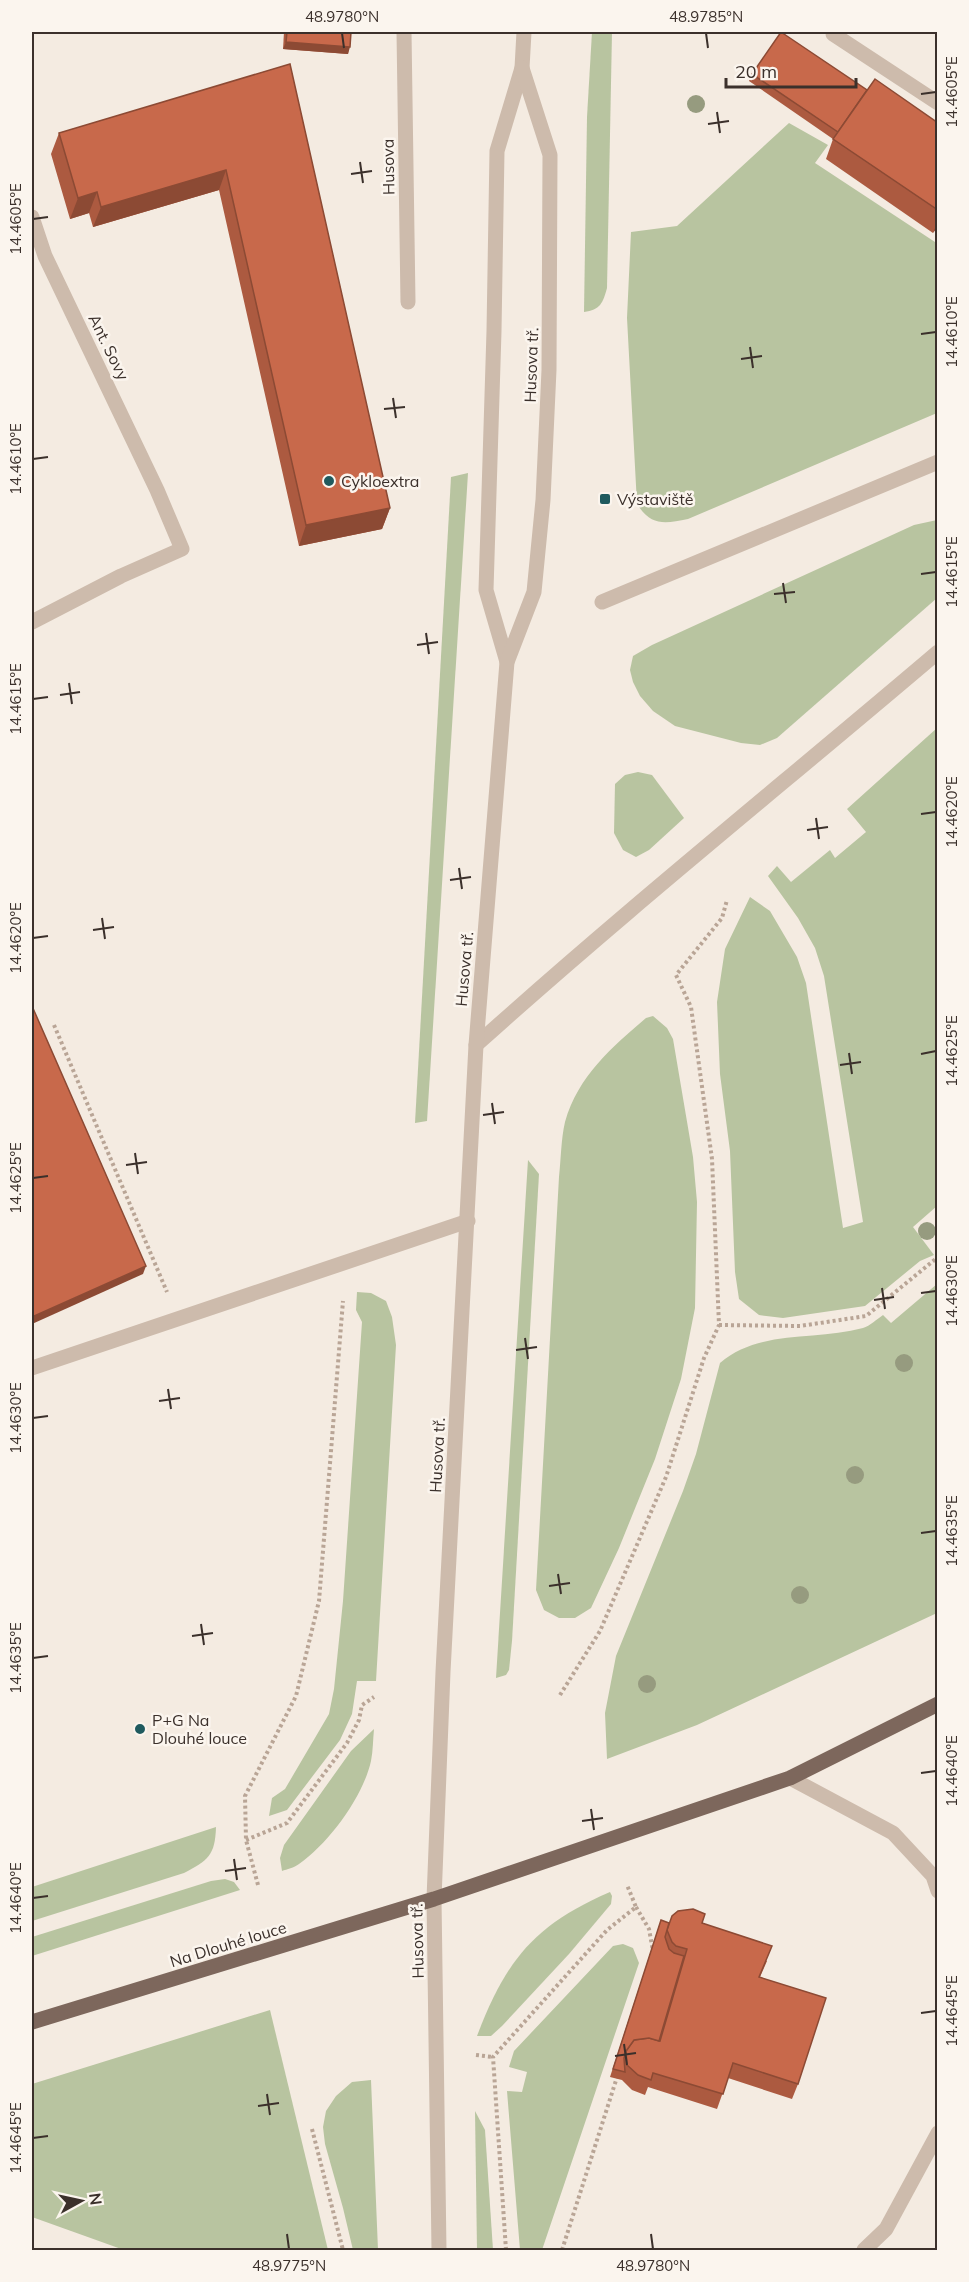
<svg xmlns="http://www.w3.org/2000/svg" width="969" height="2282" viewBox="0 0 969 2282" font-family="Mulish,sans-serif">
<rect width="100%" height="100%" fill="#f4ebe1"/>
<g fill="#b8c4a0">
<path d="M592,32H612L607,288C603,303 600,310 584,312L587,117Z"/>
<path d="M789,123L828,145L815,163L935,242L937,240V413L688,519C664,524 651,526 637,504L627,318L631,232L677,226Z"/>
<path d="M468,473L427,1121L415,1123L451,477Z"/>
<path d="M937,520V598L777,738L760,745L741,743L675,726L653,711L640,696L633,682L630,670L633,656L652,645L914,525Z"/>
<path d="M937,728V1206L913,1227L934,1255L920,1261L865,1306L783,1318L759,1315L739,1299L735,1272L730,1151L720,1074L717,1002L725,949L750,897L770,911L797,957L806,983L843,1228L863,1222L824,976L815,948L798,918L768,876L777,866L791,882L830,850L835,858L866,832L847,809Z"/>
<path d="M638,772L652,775L684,818L649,850L636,857L623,850L614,833L615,784L625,775Z"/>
<path d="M653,1016L667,1028L673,1039L693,1157L697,1202L695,1308L681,1379L655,1459L619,1548L591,1608L575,1618H559L544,1610L536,1590L559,1177C561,1159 561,1139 565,1122C578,1076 612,1047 646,1018Z"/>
<path d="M528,1160L539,1174L512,1641L509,1670L506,1675L496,1678Z"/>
<path d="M937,1284V1613L697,1725L607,1759L605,1713L616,1656L683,1491L696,1454L720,1363C759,1329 816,1341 863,1328C870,1326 877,1319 883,1315L891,1323Z"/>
<path d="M357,1292L371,1293L386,1301L392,1317L396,1345L376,1681H357L352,1714L340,1740L287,1810L269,1816L272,1798L285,1789L329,1714L334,1689L343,1601L362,1322L356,1310Z"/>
<path d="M374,1729C373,1739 373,1751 371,1761C363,1797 329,1843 299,1864C294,1868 287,1869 282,1871L280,1858L284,1845L351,1751Z"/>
<path d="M216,1827C215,1856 208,1860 184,1873L32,1921V1887Z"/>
<path d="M225,1879L234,1882L240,1890L32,1956V1937L211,1881Z"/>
<path d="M610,1892L612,1896L611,1904L569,1954L502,2026L491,2036H477C506,1960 534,1925 610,1892Z"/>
<path d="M623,1944L633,1948L639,1963L542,2250H520L507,2091L522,2092L527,2072L509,2067L514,2051L613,1946Z"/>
<path d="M270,2010L328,2250H124L32,2217V2084Z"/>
<path d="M371,2080L378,2250H353L343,2208L325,2144L323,2127L326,2111L336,2096L352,2082Z"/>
<path d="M475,2111L485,2130L493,2250H477Z"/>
</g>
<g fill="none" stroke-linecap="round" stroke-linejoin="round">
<g stroke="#b9a596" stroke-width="4" stroke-dasharray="3 3" stroke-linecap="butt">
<path d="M54,1025L167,1292"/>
<path d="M719,1325L800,1326L866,1316L938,1257"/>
<path d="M560,1695L600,1631L666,1477L704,1358L719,1325L712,1159L691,1007L676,975L722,918L727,900"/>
<path d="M246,1840L287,1823L347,1743L359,1720L362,1705L374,1697"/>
<path d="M258,1885L246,1840L245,1796L296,1696L319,1601L343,1301"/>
<path d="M636,1907L649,1929L653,1951"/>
<path d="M476,2055L493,2057"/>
<path d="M312,2129L343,2250"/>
<path d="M506,2250L493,2057L607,1930L636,1907L627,1885"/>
<path d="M562,2250L618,2074"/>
</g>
<g stroke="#cdbbac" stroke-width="15">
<path d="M404,32L408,302"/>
<path d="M834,32L833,34L938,103"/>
<path d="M32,217L45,256L157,490L182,549L121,576L32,622"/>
<path d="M602,602L938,462"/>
<path d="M507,662L486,590L494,331L497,151L522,68L524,32"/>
<path d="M476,1045C626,910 784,783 938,652"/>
<path d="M32,1368L468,1221"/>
<path d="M790,1778L893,1833L933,1876L938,1891"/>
<path d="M439,2250L434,1899L443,1672L476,1045L507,662L534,592L543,500L549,370L550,155L522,68"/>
<path d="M864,2250L886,2229L938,2133"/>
</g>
<path stroke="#7d675c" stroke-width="15" d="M32,2022L434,1899L790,1778L938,1704"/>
</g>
<g fill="#969b7f">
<circle cx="696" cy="104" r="9"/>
<circle cx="927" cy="1231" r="9"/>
<circle cx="904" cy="1363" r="9"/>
<circle cx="855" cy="1475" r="9"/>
<circle cx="800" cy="1595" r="9"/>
<circle cx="647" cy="1684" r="9"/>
</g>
<g fill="#ac5a40">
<path d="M284,32H351L348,54L283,49Z"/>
<path d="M290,64L390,508L382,529L299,546L219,190L93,227L89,213L70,219L51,154L59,133Z"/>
<path d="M752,74L867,90L938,123V226L933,233L826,159L833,139L749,81Z"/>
<path d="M661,1920L669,1923H702L767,1961L760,1977L798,2084L792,2099L728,2078L717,2109L648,2087L645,2095L632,2090L622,2080L610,2077Z"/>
</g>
<g fill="#8c4a34">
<path d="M286,42L350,47L348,54L283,49Z"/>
<path d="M226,170L219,190L93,227L101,207Z"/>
<path d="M97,192L89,213L70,219L78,198Z"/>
<path d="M938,221V226L933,233Z"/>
<path d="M390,508L382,529L299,546L306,525Z"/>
<path d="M146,1266L143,1274L32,1324V1317Z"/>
</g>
<g fill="#c8694b" stroke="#8c4a34" stroke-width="1.5">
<path d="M287,32H351L350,47L286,42Z"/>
<path d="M781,32L867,90L838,132L752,74Z"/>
<path d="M290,64L390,508L306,525L226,170L101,207L97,192L78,198L59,133Z"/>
<path d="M875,79L938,123V210L833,139Z"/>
<path d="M32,1006L146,1266L32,1317Z"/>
<path d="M693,1909L705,1914L702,1923L772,1946L759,1977L826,1998L798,2084L733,2063L723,2094L653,2073L651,2080L638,2075L627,2065L626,2051L634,2040L649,2038L660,2041L687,1949L676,1946L672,1942L667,1930L672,1916L678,1911Z"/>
<path d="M661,1920L669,1923L665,1937L669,1949L674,1953L684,1956L659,2041L649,2038L634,2040L626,2051L624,2058L625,2072L613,2069Z"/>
</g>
<path fill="none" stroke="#3b302b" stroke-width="2" d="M342,33L344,48M706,33L708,48M921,94L936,92M717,112L720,133M708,124L729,121M360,162L363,183M351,174L372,171M33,219L48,217M921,334L936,332M750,347L753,368M741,359L762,356M393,398L396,418M384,409L405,407M33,459L48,457M921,574L936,572M783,583L786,603M774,594L795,592M426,633L429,654M417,645L438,642M69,683L72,704M60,695L80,692M33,699L48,697M921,814L936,812M816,818L819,839M807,830L828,827M459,868L462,889M450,880L471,877M102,918L105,939M93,930L114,927M33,938L48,936M849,1053L852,1074M921,1054L936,1051M840,1065L861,1062M492,1103L495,1124M483,1115L504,1112M135,1153L138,1174M126,1165L147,1162M33,1178L48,1176M882,1288L885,1309M921,1293L936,1291M874,1300L894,1297M525,1338L528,1359M516,1350L537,1347M168,1389L171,1409M159,1401L180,1398M33,1418L48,1416M921,1533L936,1531M558,1574L561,1594M549,1586L570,1583M201,1624L204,1645M192,1636L213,1633M33,1658L48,1656M921,1773L936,1771M591,1809L594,1830M582,1821L603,1818M234,1859L237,1880M225,1871L246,1868M33,1898L48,1896M921,2013L936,2011M624,2044L627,2065M615,2056L636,2053M267,2094L270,2115M258,2106L279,2103M33,2138L48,2136M287,2234L289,2249M651,2234L653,2249"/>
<g fill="#1f5a5e" stroke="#fbf5ee" stroke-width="2">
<circle cx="329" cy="481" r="6"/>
<rect x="599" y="493" width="12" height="12" rx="3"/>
<circle cx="140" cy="1729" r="6"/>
</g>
<g text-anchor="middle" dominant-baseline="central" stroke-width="5" stroke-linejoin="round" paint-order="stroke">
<g font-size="16" fill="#3b302b" stroke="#fbf5ee">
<text transform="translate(388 167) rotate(-91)">Husova</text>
<text transform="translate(109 347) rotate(64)">Ant. Sovy</text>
<text transform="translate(531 365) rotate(-88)">Husova tř.</text>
<text transform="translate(464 969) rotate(-85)">Husova tř.</text>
<text transform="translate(437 1455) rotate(-87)">Husova tř.</text>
<text transform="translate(417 1941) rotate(-91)">Husova tř.</text>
<text transform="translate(228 1944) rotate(-17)">Na Dlouhé louce</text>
</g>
<g font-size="16" fill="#3b302b" stroke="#fbf5ee" text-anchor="start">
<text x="341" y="481">Cykloextra</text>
<text x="617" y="499">Výstaviště</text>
<text x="152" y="1720">P+G Na<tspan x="152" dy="18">Dlouhé louce</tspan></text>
</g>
</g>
<rect width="969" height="2282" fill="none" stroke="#fbf5ee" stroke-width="66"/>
<g transform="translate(81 2201) rotate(82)" stroke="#fbf5ee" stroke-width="4.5" paint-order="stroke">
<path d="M0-4.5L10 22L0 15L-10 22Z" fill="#3b302b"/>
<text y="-9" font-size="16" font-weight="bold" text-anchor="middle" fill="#3b302b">N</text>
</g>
<path d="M726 78v9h130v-9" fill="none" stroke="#3b302b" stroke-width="3"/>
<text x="735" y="78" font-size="18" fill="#3b302b" stroke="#fbf5ee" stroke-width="4.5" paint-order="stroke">20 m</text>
<rect x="33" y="33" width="903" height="2216" fill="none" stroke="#3b302b" stroke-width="2"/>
<g font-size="15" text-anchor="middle" fill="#3b302b">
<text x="342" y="22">48.9780°N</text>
<text x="706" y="22">48.9785°N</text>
<text transform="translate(952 92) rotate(-90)" y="5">14.4605°E</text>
<text transform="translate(16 219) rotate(-90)" y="5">14.4605°E</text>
<text transform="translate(952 332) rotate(-90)" y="5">14.4610°E</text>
<text transform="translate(16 459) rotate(-90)" y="5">14.4610°E</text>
<text transform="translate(952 572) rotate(-90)" y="5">14.4615°E</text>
<text transform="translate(16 699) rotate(-90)" y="5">14.4615°E</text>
<text transform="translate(952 812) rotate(-90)" y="5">14.4620°E</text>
<text transform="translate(16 938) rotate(-90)" y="5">14.4620°E</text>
<text transform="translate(952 1051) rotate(-90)" y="5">14.4625°E</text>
<text transform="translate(16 1178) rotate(-90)" y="5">14.4625°E</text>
<text transform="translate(952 1291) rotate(-90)" y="5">14.4630°E</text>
<text transform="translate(16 1418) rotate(-90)" y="5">14.4630°E</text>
<text transform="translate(952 1531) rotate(-90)" y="5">14.4635°E</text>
<text transform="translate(16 1658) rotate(-90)" y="5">14.4635°E</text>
<text transform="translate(952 1771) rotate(-90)" y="5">14.4640°E</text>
<text transform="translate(16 1898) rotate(-90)" y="5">14.4640°E</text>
<text transform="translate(952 2011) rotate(-90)" y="5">14.4645°E</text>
<text transform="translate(16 2138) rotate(-90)" y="5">14.4645°E</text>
<text x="289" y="2271">48.9775°N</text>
<text x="653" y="2271">48.9780°N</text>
</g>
</svg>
